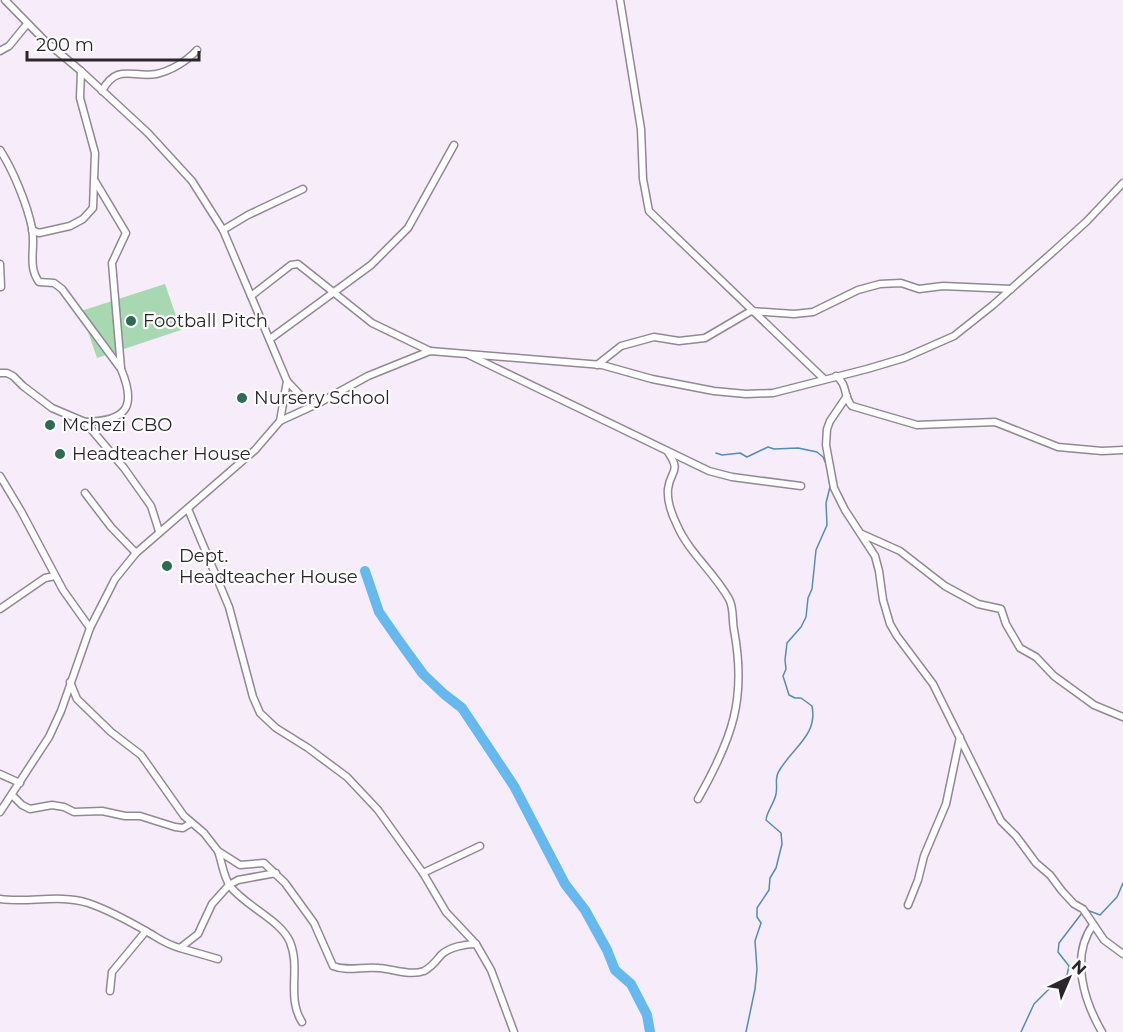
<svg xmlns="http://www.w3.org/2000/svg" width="1123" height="1032" viewBox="0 0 1123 1032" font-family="Montserrat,sans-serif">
<rect width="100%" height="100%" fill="#f7ecf9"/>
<path fill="#a7d8b1" d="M165,284L181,330L97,358L81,311Z"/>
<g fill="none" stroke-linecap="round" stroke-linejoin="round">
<g stroke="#548db4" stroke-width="1.5">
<path d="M716,453L722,455L740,453L747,457L768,447L774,449L798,448L817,452L823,457L827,466L830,487L826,503L827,525L816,550L812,589L808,598L806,617L801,627L787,643L785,660L786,669L783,676L789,695L795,698H801L812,706C818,735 793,747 779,771C774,779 778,785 776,794C774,804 767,811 766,820L781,833L782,844L776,868L770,878L769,890L757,908V917L761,923L755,941L757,969L755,989L746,1032"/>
<path d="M1087,910L1100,915L1117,897L1123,883"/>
<path d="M1021,1032L1034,1004L1047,991L1067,975L1069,966L1058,952L1059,943L1082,913"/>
</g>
<path stroke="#66b9ef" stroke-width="10" d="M365,571L379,612L397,638L423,674L444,694L462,708L514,786L565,884L585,910L607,950L615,970L631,984L647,1015L650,1032"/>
<g stroke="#928894" stroke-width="9">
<g id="minor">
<path d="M620,0L641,129L643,179L649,211L824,379"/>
<path d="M0,51L9,46L27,24"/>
<path d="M102,91C117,63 133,78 156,74C171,71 187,61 197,50"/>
<path d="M0,150C13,170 27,204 32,228C36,247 27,266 39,282L54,283L62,289L121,369C137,407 127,421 85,422"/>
<path d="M95,181L126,233L112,263L121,368"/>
<path d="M32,230L39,233L70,226L83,219L93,208L95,153L80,98L81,71"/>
<path d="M223,230L248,215L303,189"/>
<path d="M0,264L1,287"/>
<path d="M251,296L291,265L298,264L372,323L430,351"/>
<path d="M270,339L371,265L408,228L454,145"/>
<path d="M469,355L709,471L732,477L801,486"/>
<path d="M597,365L621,346L654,337L679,341L705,338L751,311L794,314L813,312L858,290L880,284L901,283L919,289L943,286L1011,289"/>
<path d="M0,373H7L13,376L23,386L52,408L85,422L124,468L151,506L159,531"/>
<path d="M836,376C848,384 843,397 852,406L917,425L995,422L1058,447L1102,451L1123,450"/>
<path d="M287,381L302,397L317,404"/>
<path d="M847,396L830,421L827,429L826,445L834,488L845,510L875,556L879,571L883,600L890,624L897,636L933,684L1001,821L1016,836L1036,863L1050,875L1062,891L1074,904L1083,909L1104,940L1123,954"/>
<path d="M280,421L317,404L368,376L430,351L602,365L652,379L714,391L746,394L773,393L867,369L904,358L954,336L993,305L1055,250L1087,221L1123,183"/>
<path d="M668,452C682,473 670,470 668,489C667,500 672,515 677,525C689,553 714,572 729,599C734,608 732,620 734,630C747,699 732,739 698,799"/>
<path d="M0,476L21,511L63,590L90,628"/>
<path d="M85,493L111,527L136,553"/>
<path d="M188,509L229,607L253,697L260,713L276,728L308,748L347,777L378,810L423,873L446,912L476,944L491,970L514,1032"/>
<path d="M862,534L900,551L945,586L978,604L1001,609L1006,624L1020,648L1036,657L1054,676L1094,705L1123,717"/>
<path d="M0,609L45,578L55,576"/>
<path d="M70,682L77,699L111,732L141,755L184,816L204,833L218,851L240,865L264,863L285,883L314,923L333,966C348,972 363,966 379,968C393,969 410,976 424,971C432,967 436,961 441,955C449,947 466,944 476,944"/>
<path d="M0,774L20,783"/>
<path d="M12,795L22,805L30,809L52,805L64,807L74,812L102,811L125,816H140L175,827L183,828L191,823"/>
<path d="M0,812L49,737L61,711L90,628L115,579L136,553L255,450L280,421L287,381L223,230L192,181L148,133L81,71L45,41L5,0"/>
<path d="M218,851C222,862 223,876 230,886C245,906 281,920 290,942C301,969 286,997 302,1022"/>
<path d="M423,873L480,846"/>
<path d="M0,899C29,903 60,894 88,903C106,909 134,924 151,934C161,940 168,945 180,948L198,934L212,904L229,885L238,880L276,873"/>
<path d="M908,905L918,880L924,856L946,804L960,737"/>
<path d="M1093,925C1070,957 1084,1001 1102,1032"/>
<path d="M180,948L218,959"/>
<path d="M110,991L112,972L146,931"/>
</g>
</g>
<use href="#minor" stroke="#fff" stroke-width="6"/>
</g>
<g fill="#2d6b57" stroke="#fdfdfd" stroke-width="2">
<circle cx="131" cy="321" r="6"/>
<circle cx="242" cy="398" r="6"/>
<circle cx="50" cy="425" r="6"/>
<circle cx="60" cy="454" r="6"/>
<circle cx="167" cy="566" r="6"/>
</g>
<g text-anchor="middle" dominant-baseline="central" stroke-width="4.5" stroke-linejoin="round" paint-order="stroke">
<g font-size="18" fill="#2a262b" stroke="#fdfdfd" text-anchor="start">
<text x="143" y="321">Football Pitch</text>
<text x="254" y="398">Nursery School</text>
<text x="62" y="425">Mchezi CBO</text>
<text x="72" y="454">Headteacher House</text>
<text x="179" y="556">Dept.<tspan x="179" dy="21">Headteacher House</tspan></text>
</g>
</g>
<g transform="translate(1069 978) rotate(44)" stroke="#fdfdfd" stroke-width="4.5" paint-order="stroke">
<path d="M0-4.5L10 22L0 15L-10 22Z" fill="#2a262b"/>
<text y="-9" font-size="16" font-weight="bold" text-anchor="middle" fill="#2a262b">N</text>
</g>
<path d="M27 51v9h172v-9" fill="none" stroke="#2a262b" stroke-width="3"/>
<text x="36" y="51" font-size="18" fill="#2a262b" stroke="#fdfdfd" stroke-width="4.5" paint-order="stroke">200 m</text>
</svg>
